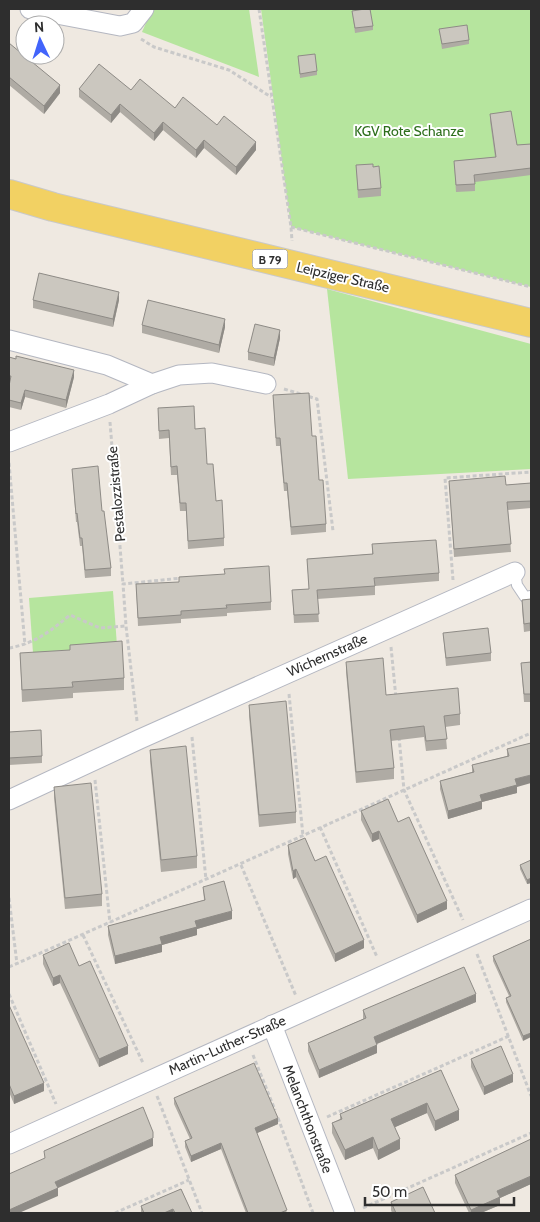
<svg xmlns="http://www.w3.org/2000/svg" width="540" height="1222" viewBox="0 0 540 1222" font-family="Cabin,sans-serif">
<rect width="100%" height="100%" fill="#efe9e1"/>
<g fill="#b6e59e">
<path d="M152,9H249L259,77L142,32Z"/>
<path d="M261,9H531V287L291,227Z"/>
<path d="M327,289L531,344V469L348,479Z"/>
<path d="M113,591L117,646L33,653L29,598Z"/>
</g>
<g fill="none" stroke-linecap="round" stroke-linejoin="round">
<g stroke="#b4b7c1" stroke-width="12">
<path id="service" d="M515,572L517,585L525,597L531,596"/>
</g>
<g stroke="#b4b7c1" stroke-width="21">
<g id="minor">
<path d="M30,9L120,26L133,23L144,9"/>
<path d="M9,340L107,365L152,384"/>
<path d="M9,442L109,404L152,384L179,375L212,373L266,384"/>
<path d="M9,800L140,739L515,572"/>
<path d="M272,1025L345,1213"/>
<path d="M9,1144L531,909"/>
</g>
</g>
<g stroke="#c9c9c9" stroke-width="30">
<path id="primary" d="M9,194L53,207L531,323"/>
</g>
<g stroke="#c9c9c9" stroke-width="3" stroke-dasharray="4 2.5" stroke-linecap="butt">
<path d="M259,9L291,227L292,241"/>
<path d="M141,39L154,47L229,70L271,97"/>
<path d="M291,227L531,287"/>
<path d="M284,389L317,399L333,531"/>
<path d="M110,422L123,584"/>
<path d="M9,463L25,645"/>
<path d="M453,580L445,478L531,472"/>
<path d="M391,647L396,698"/>
<path d="M9,648C36,643 49,632 70,615L100,628L126,626"/>
<path d="M289,694L303,836"/>
<path d="M137,721L126,626L123,584L182,578"/>
<path d="M192,737L206,880"/>
<path d="M399,737L404,790L463,920"/>
<path d="M95,780L110,923"/>
<path d="M320,827L377,957"/>
<path d="M241,865L296,996"/>
<path d="M9,898L17,964"/>
<path d="M83,935L143,1063"/>
<path d="M477,954L531,1096"/>
<path d="M9,967C183,890 357,811 531,733"/>
<path d="M9,994L56,1104"/>
<path d="M253,1055L275,1110"/>
<path d="M157,1096L202,1213"/>
<path d="M327,1117L509,1036"/>
<path d="M278,1118L313,1213"/>
<path d="M363,1208L531,1133"/>
<path d="M115,1213L189,1180"/>
</g>
<use href="#service" stroke="#fff" stroke-width="10"/>
<use href="#minor" stroke="#fff" stroke-width="19"/>
<use href="#primary" stroke="#f2d163" stroke-width="28"/>
</g>
<g fill="#afaba4">
<path d="M352,11L373,26V30L355,33Z"/>
<path d="M439,29L469,40V44L442,49Z"/>
<path d="M9,43L60,93L44,114L9,85Z"/>
<path d="M298,56L317,71V75L300,78Z"/>
<path d="M79,89L131,90L217,125L256,150L236,175L204,148L196,158L163,130L154,141L120,112L111,123L79,97Z"/>
<path d="M490,114L517,145L531,144V175L475,182V191L456,192L454,161L495,157L490,121Z"/>
<path d="M356,165L373,167L381,188V196L358,198Z"/>
<path d="M33,300H119L113,327L33,308Z"/>
<path d="M142,325L225,327L219,353L142,333Z"/>
<path d="M280,338L274,366L248,360V352Z"/>
<path d="M9,357L74,377L66,408L25,397L21,410L9,407V386L10,383H9Z"/>
<path d="M273,395L312,436L326,524V532L291,535L287,491H284L280,446H276Z"/>
<path d="M158,408L195,429L207,464L224,538V546L188,549L186,511H180L177,475H171L169,438L159,439Z"/>
<path d="M72,469L102,511L111,568V576L85,578L82,546H80L77,522H76Z"/>
<path d="M449,481L506,485L531,483V508L508,510L511,552L454,557Z"/>
<path d="M372,544L439,573V581L375,586V595L317,599L319,622L294,623L292,590L309,589L307,559L372,554Z"/>
<path d="M136,584L271,602V610L227,613V616L181,619V623L138,626Z"/>
<path d="M531,599V648L530,631L524,632L522,608V600Z"/>
<path d="M443,633L491,653V661L446,666Z"/>
<path d="M20,653L124,678V690L73,693V698L22,702Z"/>
<path d="M346,662L386,695L460,714V725L445,727L447,749L426,751L424,737L391,741L394,768V779L356,783L346,672Z"/>
<path d="M531,662V702H524L521,663Z"/>
<path d="M249,705L296,812V823L259,827L249,716Z"/>
<path d="M9,732L42,756V763L9,765Z"/>
<path d="M507,749L517,787V793L482,802V809L448,819L440,789V781L472,772V765L507,756Z"/>
<path d="M150,750L197,856V868L161,872L150,761Z"/>
<path d="M54,787L102,894V906L65,909L54,798Z"/>
<path d="M361,811L398,822L447,909L417,923L379,839L372,842L361,820Z"/>
<path d="M288,845L315,861L364,948L335,962L296,877L293,879L288,854Z"/>
<path d="M531,860V883L527,884L520,869V865Z"/>
<path d="M203,887L232,919L197,929V935L162,945V952L115,964L108,935V926L204,900Z"/>
<path d="M531,939L523,1041L506,1002V998L509,996L493,961V956Z"/>
<path d="M43,955L79,966L128,1054L99,1067L60,983L53,986L43,964Z"/>
<path d="M476,1002L377,1044V1053L319,1078L308,1051V1043L363,1019V1010Z"/>
<path d="M9,1005L44,1091L14,1104L9,1092Z"/>
<path d="M471,1059L513,1082L484,1095L471,1067Z"/>
<path d="M441,1070L459,1120L435,1131L427,1113L395,1127L400,1149L378,1160L373,1148L345,1160L332,1133V1123L340,1119V1114Z"/>
<path d="M174,1098L278,1124L257,1133L287,1213H246L221,1149L191,1162L185,1147V1141L190,1139L174,1104Z"/>
<path d="M531,1139V1184L500,1198V1205L481,1213H469L455,1183V1175Z"/>
<path d="M181,1189L192,1213H141V1206Z"/>
<path d="M391,1202L435,1213H392L391,1210Z"/>
</g>
<g fill="#8e8b86">
<path d="M60,85V93L44,114V106Z"/>
<path d="M120,104V112L111,123V115Z"/>
<path d="M163,122V130L154,141V133Z"/>
<path d="M204,140V148L196,158V150Z"/>
<path d="M256,142V150L236,175V167Z"/>
<path d="M119,292V300L113,327V319Z"/>
<path d="M225,319V327L219,353V345Z"/>
<path d="M280,330V338L274,366V358Z"/>
<path d="M74,370V377L66,408V400Z"/>
<path d="M25,390V397L21,410V403Z"/>
<path d="M531,775V783L517,787V793L482,802V809L448,819V811L480,795L515,779Z"/>
<path d="M379,831V839L372,842V834Z"/>
<path d="M296,869V877L293,879V871Z"/>
<path d="M531,878V883L527,884V880Z"/>
<path d="M447,901V909L417,923V915Z"/>
<path d="M232,911V919L197,929V935L162,945V952L115,964V956L160,937L195,921Z"/>
<path d="M364,940V948L335,962V954Z"/>
<path d="M60,975V983L53,986V978Z"/>
<path d="M476,994V1002L374,1045V1037Z"/>
<path d="M531,1033V1037L523,1041V1036Z"/>
<path d="M377,1045V1053L319,1078V1070Z"/>
<path d="M128,1046V1054L99,1067V1059Z"/>
<path d="M513,1074V1082L484,1095V1087Z"/>
<path d="M44,1083V1091L14,1104V1096Z"/>
<path d="M427,1103V1113L391,1129V1119Z"/>
<path d="M459,1110V1120L435,1131V1121Z"/>
<path d="M278,1118V1124L255,1134V1128Z"/>
<path d="M373,1137V1148L345,1160V1150Z"/>
<path d="M153,1138V1146L58,1188V1196L19,1213H9V1210L55,1182Z"/>
<path d="M400,1139V1149L378,1160V1150Z"/>
<path d="M221,1143V1149L191,1162V1156Z"/>
<path d="M531,1176V1184L500,1198V1205L481,1213H471V1210L497,1191Z"/>
<path d="M173,1209V1213H164Z"/>
</g>
<g fill="#cbc7bf" stroke="#8e8b86">
<path d="M365,9H370L373,26L355,28L352,11Z"/>
<path d="M467,25L469,40L442,44L439,29Z"/>
<path d="M9,43L60,85L44,106L9,77Z"/>
<path d="M315,54L317,71L300,74L298,56Z"/>
<path d="M99,64L131,90L140,79L175,108L183,97L217,125L224,116L256,142L236,167L204,140L196,150L163,122L154,133L120,104L111,115L79,89Z"/>
<path d="M511,111L517,145L531,144V168L474,175L475,184L456,185L454,161L496,157L490,114Z"/>
<path d="M373,164V167L379,166L381,188L358,190L356,165Z"/>
<path d="M39,273L119,292L113,319L33,300Z"/>
<path d="M148,300L225,319L219,345L142,325Z"/>
<path d="M255,324L280,330L274,358L248,352Z"/>
<path d="M16,356L74,370L66,400L25,390L21,403L9,400V386L11,376H9V357L16,359Z"/>
<path d="M309,393L312,436H316L319,480H323L326,524L291,527L287,483H284L280,438H276L273,395Z"/>
<path d="M194,406L195,429L205,428L207,464H213L216,501L222,500L224,538L188,541L186,503H180L177,466L171,467L169,430L159,431L158,408Z"/>
<path d="M98,466L102,511H104L111,568L85,570L82,538H80L77,513L76,514L72,469Z"/>
<path d="M505,476L506,485L531,483V501L507,502L511,544L454,549L449,481Z"/>
<path d="M436,540L439,573L374,578L375,586L317,590L319,614L294,615L292,590L309,589L307,559L373,554L372,544Z"/>
<path d="M269,566L271,602L226,605L227,608L181,611V615L138,618L136,584L179,582V577L225,574L224,569Z"/>
<path d="M531,599V639L530,623L524,624L522,600Z"/>
<path d="M488,628L491,653L446,658L443,633Z"/>
<path d="M122,641L124,678L72,682L73,687L22,690L20,653L70,650V645Z"/>
<path d="M383,658L386,695L458,688L460,714L444,716L447,739L426,741L424,726L390,730L394,768L356,772L346,662Z"/>
<path d="M531,662V694H524L521,663Z"/>
<path d="M286,701L296,812L259,815L249,705Z"/>
<path d="M41,730L42,756L9,758V732Z"/>
<path d="M531,743V775L515,779L517,785L480,795L482,801L448,811L440,781L474,772L472,765L509,756L507,749Z"/>
<path d="M186,746L197,856L161,860L150,750Z"/>
<path d="M91,783L102,894L65,898L54,787Z"/>
<path d="M388,799L398,822L409,817L447,901L417,915L379,831L372,834L361,811Z"/>
<path d="M305,838L315,861L326,856L364,940L335,954L296,869L293,871L288,845Z"/>
<path d="M531,860V878L527,880L520,865Z"/>
<path d="M224,881L232,911L195,921L197,927L160,937L162,944L115,956L108,926L205,900L203,887Z"/>
<path d="M531,939V1033L523,1036L506,998L511,996L493,956Z"/>
<path d="M69,943L79,966L90,961L128,1046L99,1059L60,975L53,978L43,955Z"/>
<path d="M464,967L476,994L374,1037L377,1045L319,1070L308,1043L366,1018L363,1010Z"/>
<path d="M9,1005L44,1083L14,1096L9,1084Z"/>
<path d="M501,1046L513,1074L484,1087L471,1059Z"/>
<path d="M254,1063L278,1118L255,1128L287,1210L280,1213H248L221,1143L191,1156L185,1141L192,1138L174,1098Z"/>
<path d="M441,1070L459,1110L435,1121L427,1103L391,1119L400,1139L378,1150L373,1137L345,1150L332,1123L342,1119L340,1114Z"/>
<path d="M143,1107L153,1132V1138L55,1182L58,1188L9,1210V1174L45,1158L44,1151Z"/>
<path d="M531,1139V1176L497,1191L500,1197L471,1210L455,1175Z"/>
<path d="M423,1187L435,1213H396L391,1202Z"/>
<path d="M181,1189L192,1213H175L173,1209L164,1213H144L141,1206Z"/>
</g>
<g text-anchor="middle" dominant-baseline="central" stroke-width="4" stroke-linejoin="round" paint-order="stroke">
<rect fill="#fff" stroke="#6d6d6d" stroke-width="1" x="252.5" y="249.5" width="35" height="19" rx="4"/>
<g font-size="12" font-weight="bold" fill="#2e2e2e">
<text x="270" y="259">B 79</text>
</g>
<g font-size="14" fill="#2c6e1b" stroke="#fff">
<text x="409" y="131">KGV Rote Schanze</text>
</g>
<g font-size="14" fill="#2e2e2e" stroke="#fff">
<text transform="translate(343 277) rotate(13)">Leipziger Straße</text>
<text transform="translate(116 494) rotate(-95)">Pestalozzistraße</text>
<text transform="translate(327 655) rotate(-24)">Wichernstraße</text>
<text transform="translate(227 1045) rotate(-24)">Martin-Luther-Straße</text>
<text transform="translate(308 1119) rotate(69)">Melanchthonstraße</text>
</g>
</g>
<rect width="540" height="1222" fill="none" stroke="#2e2e2e" stroke-width="20"/>
<g transform="translate(40 40) rotate(356)"><circle r="24" fill="#ffffff" stroke="#ababab"/>
<path d="M0-4L9 19L0 12L-9 19Z" fill="#4264fb"/>
<text y="-8" font-size="14" font-weight="bold" text-anchor="middle" fill="#2e2e2e">N</text>
</g>
<path d="M365 1197v8h149v-8" fill="none" stroke="#2e2e2e" stroke-width="2.5"/>
<text x="372" y="1197" font-size="15" fill="#2e2e2e" stroke="#ffffff" stroke-width="4" paint-order="stroke">50 m</text>
</svg>
